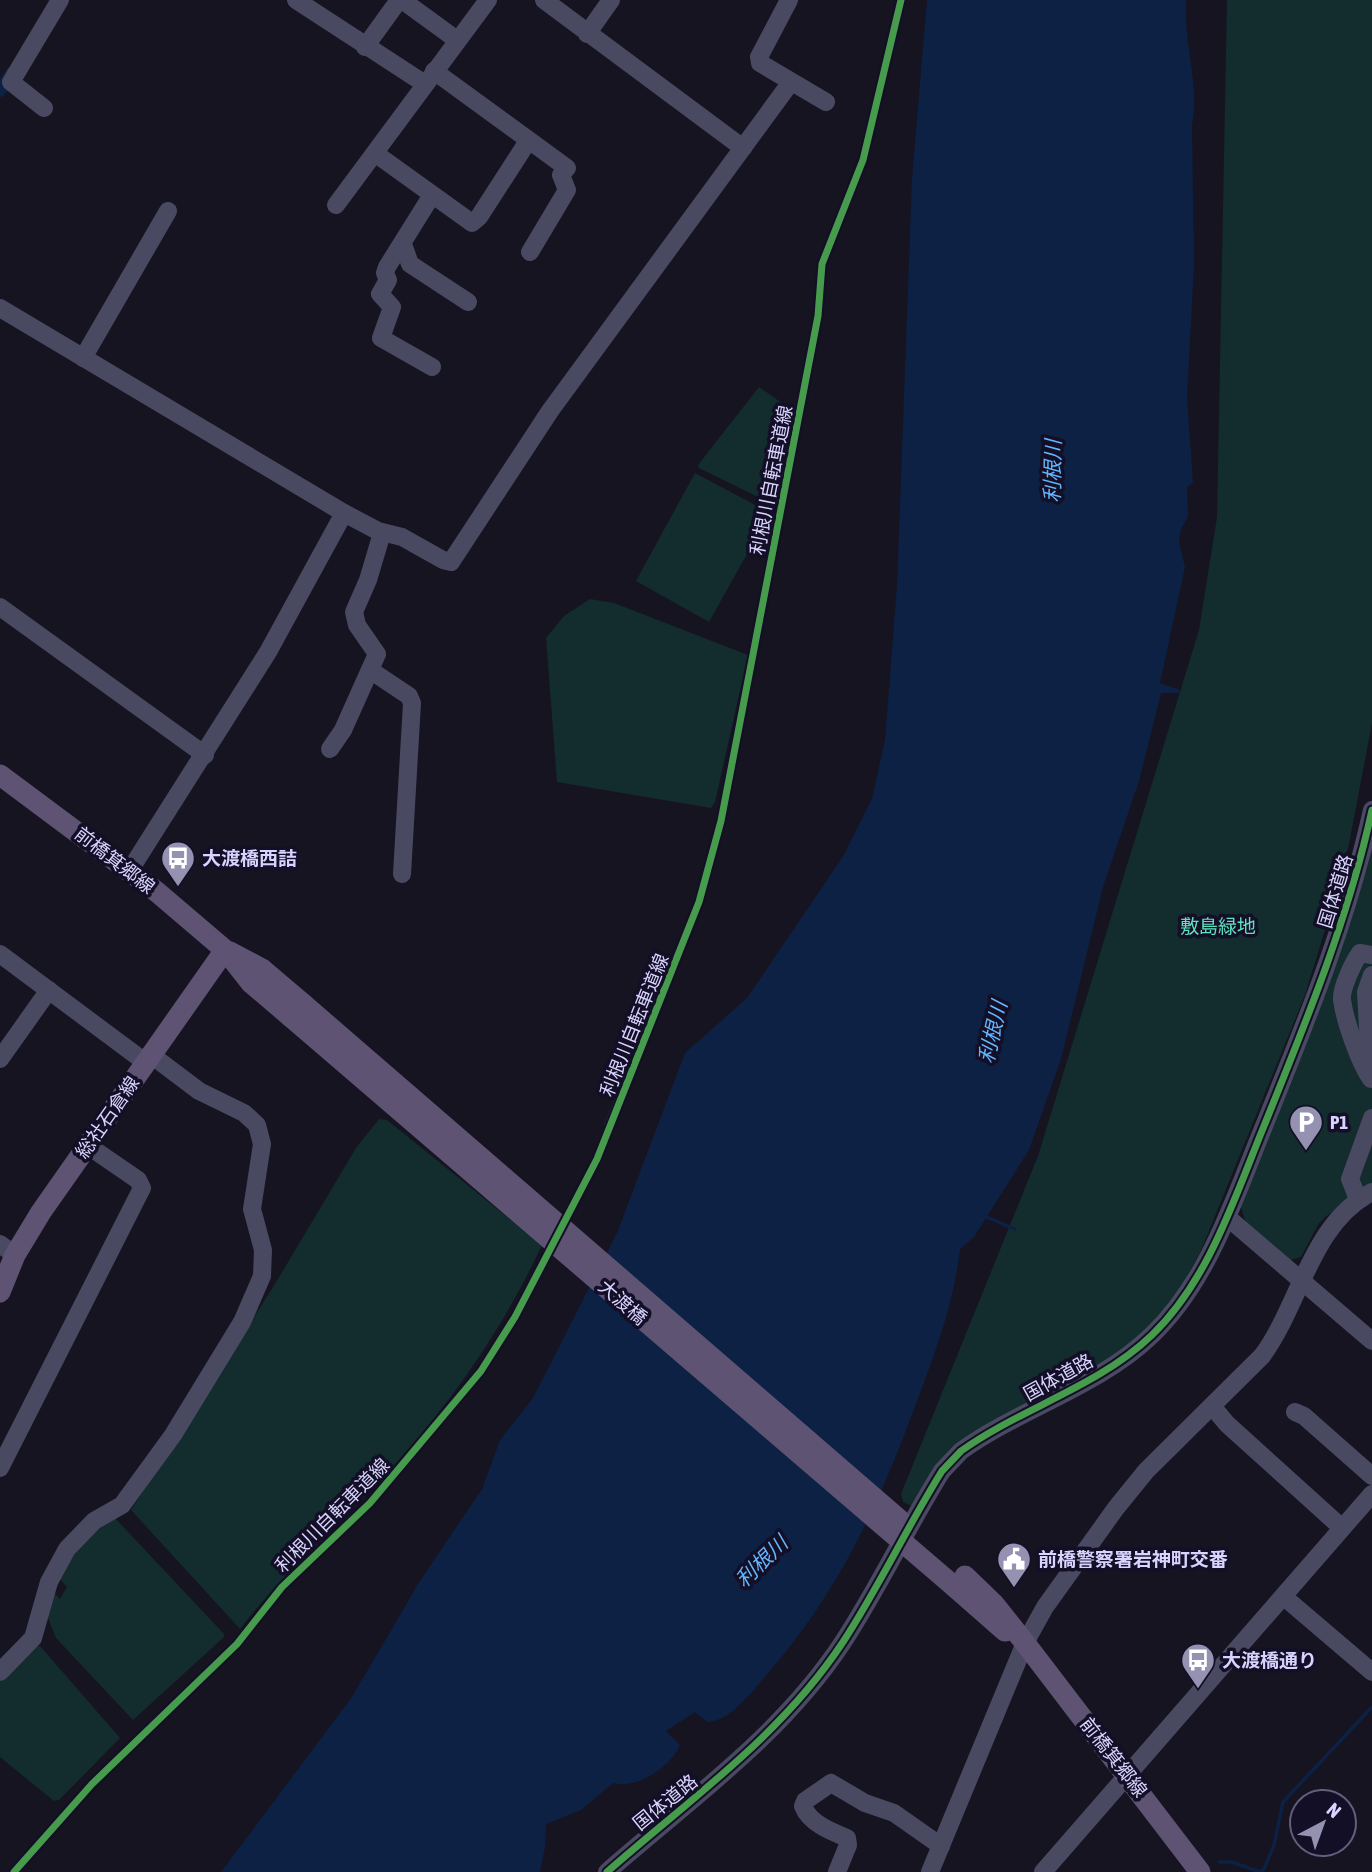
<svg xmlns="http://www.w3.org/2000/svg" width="1372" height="1872" viewBox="0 0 1372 1872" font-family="'Asap Condensed','Noto Sans JP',sans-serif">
<rect width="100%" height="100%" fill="#161421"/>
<g fill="#132c2d">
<path d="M1227,0H1372V723L1349,844L1329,917L1305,995L1200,1253L1169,1307L1128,1347L979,1434L914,1507L903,1502L901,1494L1038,1156L1199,630L1217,517Z"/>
<path d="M759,387L789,408L772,504L699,468L698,465Z"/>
<path d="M695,473L770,513L709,622L636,581Z"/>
<path d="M590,599L614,603L748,655L715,802L711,808L557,782L546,638L564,616Z"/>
<path d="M1372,846V1188L1325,1217L1319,1223L1301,1257L1286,1261L1247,1227L1241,1207L1321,1005Z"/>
<path d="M670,965L672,968L604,1134V1124Z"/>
<path d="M379,1119L387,1120L542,1245C498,1339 440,1419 368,1493C325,1538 278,1579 240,1629L131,1510L275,1284L356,1148Z"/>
<path d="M114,1517L224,1634V1637L133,1720L56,1638L48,1618L53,1592L60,1599L67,1587L58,1577C75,1553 89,1534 114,1517Z"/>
<path d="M36,1646H40L120,1738L59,1800L54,1801L0,1757V1680Z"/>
</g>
<path fill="#0d2144" d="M927,0H1186C1183,42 1200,84 1192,125L1194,264L1187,397L1193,483L1187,487L1188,517L1181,529L1179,542L1185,567L1160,683L1180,690L1179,693H1161L1139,781L1103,887L1061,1059L1029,1150L974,1237L960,1249C954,1303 936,1350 917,1401C878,1507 839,1592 764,1678C749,1695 730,1721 707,1722L695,1712L666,1731L680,1745C671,1767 636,1790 613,1783L581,1810L546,1824L545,1847L540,1872H221L352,1697L418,1584L482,1489L500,1440L533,1398L617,1233L685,1053L747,998L844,855L872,799L885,740L897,586L912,179Z"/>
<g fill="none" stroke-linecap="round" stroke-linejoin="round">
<g stroke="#0d2144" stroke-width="3.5">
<path d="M984,1216L1015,1229"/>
<path d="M1219,1862H1232L1260,1872L1264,1869L1274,1845L1283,1802L1372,1707"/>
</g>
<path stroke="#0d2144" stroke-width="12" d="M0,91L11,73"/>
<g stroke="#4a4962" stroke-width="18">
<path d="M296,0L425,84"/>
<path d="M402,0L457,40"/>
<path d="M544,0L743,148"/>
<path d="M789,0L759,57L760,63L826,102"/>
<path d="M587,34L611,0"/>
<path d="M365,47L399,0"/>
<path d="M434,71L567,168L561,175L567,190L530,252"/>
<path d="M44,108L11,82L60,0"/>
<path d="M376,154L472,223L479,217L528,141"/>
<path d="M336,205L488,0"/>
<path d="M403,244L410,264L468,302"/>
<path d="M0,308L344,513L378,531L402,537L443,560L451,562L550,411L791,82"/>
<path d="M83,358L168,211"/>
<path d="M432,367L381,338L392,307L380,294L388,280L385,273L387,267L432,195"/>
<path d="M0,607L205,755"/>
<path d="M370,670L409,696L412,703L402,874"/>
<path d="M330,749L343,730L377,654L357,625L354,612L368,580L382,533"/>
<path d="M130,870L268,652L344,513"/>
<path d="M0,954L145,1062"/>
<path d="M0,1059L49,990"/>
<path d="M1370,1064L1366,992L1372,975"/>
<path d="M1371,1079C1359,1062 1345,1021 1342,1000C1341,988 1353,963 1360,953L1372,955"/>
<path d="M1358,1199L1350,1179L1372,1118"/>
<path d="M1227,1217L1372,1341"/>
<path d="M0,1244L15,1255"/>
<path d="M1212,1406L1227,1424L1342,1528"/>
<path d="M1295,1412L1304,1416L1372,1476"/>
<path d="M0,1468L142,1188L138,1180L87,1145"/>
<path d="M1284,1597L1372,1672"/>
<path d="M0,1672L33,1638L49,1582L67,1549L94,1521L122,1505L173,1435L242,1322L262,1276L263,1250L252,1209L262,1144L257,1125L244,1113L199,1091L150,1054"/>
<path d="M607,1872C690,1799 781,1736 843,1642C879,1587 907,1527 942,1471L961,1451C1021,1408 1098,1387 1152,1335C1209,1280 1234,1199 1264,1126C1306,1022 1348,920 1372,810"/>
<path d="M837,1872L848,1845L847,1838C832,1832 809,1823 803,1806L805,1801L831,1783L865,1803L894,1813L941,1846"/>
<path d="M930,1872L1025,1643L1045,1607L1116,1508L1146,1471L1262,1356C1300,1305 1311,1223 1372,1192"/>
<path d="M1043,1872L1372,1494"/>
</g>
<g stroke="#5e5373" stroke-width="21">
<path d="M0,775L157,892L225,950L251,983L291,1017"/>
<path d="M230,952L262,969L302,1003"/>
<path d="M0,1292L15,1255L41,1212L225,950"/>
<path d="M965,1576L994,1604L1025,1643L1200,1872"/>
<path d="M956,1588L1005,1631"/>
</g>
<g stroke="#5e5373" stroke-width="21">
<path d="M302,1003L902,1522"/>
<path d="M291,1017L956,1588"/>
</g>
<g stroke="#130f26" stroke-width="11">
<g id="cycleway">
<path d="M14,1872L92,1784L237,1644L282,1587L370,1503L481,1371L515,1317L597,1159L699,902L721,821L818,316L822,264L863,160L901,0"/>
<path d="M607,1872C690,1799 781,1736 843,1642C879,1587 907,1527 942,1471L961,1451C1021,1408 1098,1387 1152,1335C1209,1280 1234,1199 1264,1126C1306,1022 1348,920 1372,810"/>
</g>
</g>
<use href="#cycleway" stroke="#469c4c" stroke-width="7"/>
</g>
<defs>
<g id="bus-pin" transform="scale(1.75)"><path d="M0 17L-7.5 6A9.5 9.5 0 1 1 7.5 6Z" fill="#9591b1" stroke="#130f26"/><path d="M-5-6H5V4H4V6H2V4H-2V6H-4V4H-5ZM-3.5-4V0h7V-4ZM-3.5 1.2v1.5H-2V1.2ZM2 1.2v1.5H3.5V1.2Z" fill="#fff"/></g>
<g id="parking-pin" transform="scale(1.75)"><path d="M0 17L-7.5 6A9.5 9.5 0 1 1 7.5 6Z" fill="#9591b1" stroke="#130f26"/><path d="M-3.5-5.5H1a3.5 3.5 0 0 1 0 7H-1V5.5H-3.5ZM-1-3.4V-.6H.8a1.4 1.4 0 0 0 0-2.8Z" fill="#fff"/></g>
<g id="civic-pin" transform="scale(1.75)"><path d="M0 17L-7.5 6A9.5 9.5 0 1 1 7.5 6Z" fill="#9591b1" stroke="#130f26"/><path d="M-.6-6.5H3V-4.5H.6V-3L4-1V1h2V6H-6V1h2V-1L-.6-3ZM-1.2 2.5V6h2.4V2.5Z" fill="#fff"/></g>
</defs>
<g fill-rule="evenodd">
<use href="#bus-pin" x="178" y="858"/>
<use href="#parking-pin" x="1306" y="1122"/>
<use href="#civic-pin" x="1014" y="1559"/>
<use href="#bus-pin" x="1198" y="1660"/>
</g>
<g text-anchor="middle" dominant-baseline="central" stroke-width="7" stroke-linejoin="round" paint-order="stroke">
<g font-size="19" fill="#d9d4ff" stroke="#130f26">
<text transform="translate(771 480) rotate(-79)">利根川自転車道線</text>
<text transform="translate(115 860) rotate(38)">前橋箕郷線</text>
<text transform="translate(1335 891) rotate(-73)">国体道路</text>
<text transform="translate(634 1025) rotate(-68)">利根川自転車道線</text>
<text transform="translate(107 1117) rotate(-55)">総社石倉線</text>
<text transform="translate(623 1302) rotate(41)">大渡橋</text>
<text transform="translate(1058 1377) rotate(-29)">国体道路</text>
<text transform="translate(332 1515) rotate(-45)">利根川自転車道線</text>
<text transform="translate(1114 1757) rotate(52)">前橋箕郷線</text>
<text transform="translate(665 1802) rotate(-39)">国体道路</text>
</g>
<g font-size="19" font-weight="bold" fill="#d9d4ff" stroke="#130f26" text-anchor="start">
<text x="202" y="858">大渡橋西詰</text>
<text x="1330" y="1122">P1</text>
<text x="1038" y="1559">前橋警察署岩神町交番</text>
<text x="1222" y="1660">大渡橋通り</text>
</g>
<g font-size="19" fill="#5fe0c0" stroke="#130f26">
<text x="1218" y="926">敷島緑地</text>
</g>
<g font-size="21" font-style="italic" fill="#62b6ff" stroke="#130f26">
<text transform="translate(1052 471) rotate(-89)">利根川</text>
<text transform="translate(992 1032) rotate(-77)">利根川</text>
<text transform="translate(761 1561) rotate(-44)">利根川</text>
</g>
</g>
<g transform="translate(1323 1823) rotate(41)"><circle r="33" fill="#130f26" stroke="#625e7d" stroke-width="2"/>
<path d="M0-5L12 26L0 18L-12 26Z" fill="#9591b1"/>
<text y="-10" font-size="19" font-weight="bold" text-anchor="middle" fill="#d9d4ff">N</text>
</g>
</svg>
